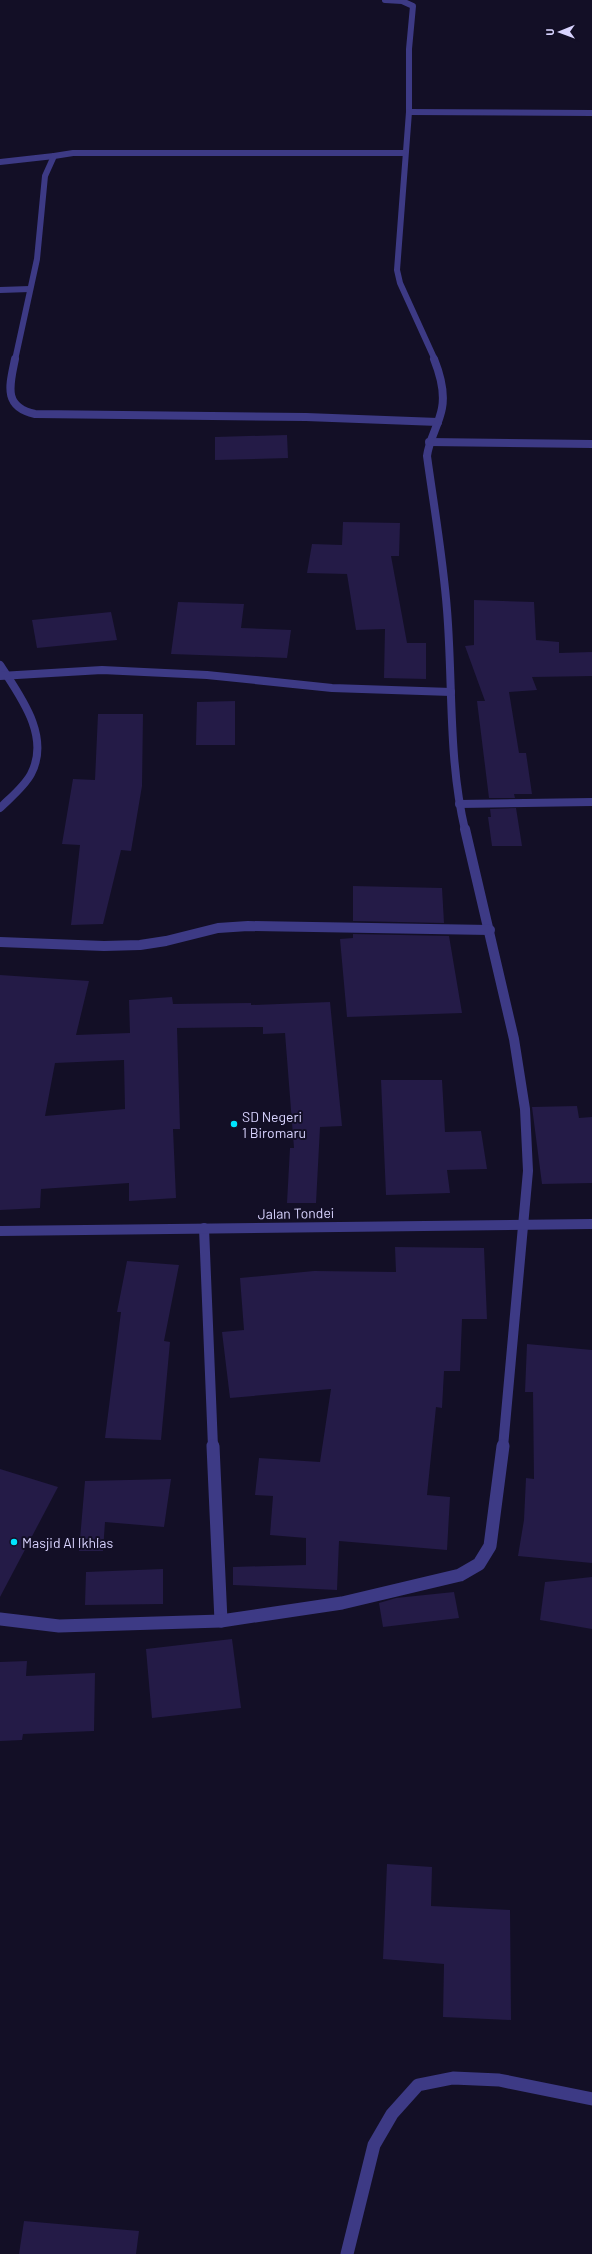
<svg xmlns="http://www.w3.org/2000/svg" width="592" height="2254" viewBox="0 0 592 2254" font-family="Barlow,sans-serif">
<rect width="100%" height="100%" fill="#130f26"/>
<g fill="#241b47" fill-rule="evenodd">
<path d="M287,435L288,458L215,460V437Z"/>
<path d="M343,522L400,523L399,556H391L407,643H426V679L384,678L385,629L356,630L347,574L307,573L312,544L342,545Z"/>
<path d="M474,600L534,602L536,640L559,642V653L592,652V676L532,677L537,690L509,692L519,753H526L532,794H514L515,798H489L477,701H485L465,646L474,645Z"/>
<path d="M178,602L244,604L241,628L291,630L287,658L171,654Z"/>
<path d="M111,612L117,640L37,648L32,620Z"/>
<path d="M235,701V745H196L197,702Z"/>
<path d="M98,714H143L142,786L131,851L121,850L103,924L71,925L80,845L62,844L73,779L95,780Z"/>
<path d="M516,808L522,846H492L488,817H491L490,809Z"/>
<path d="M353,886L442,888L444,923L353,921Z"/>
<path d="M353,934L449,936L462,1013L347,1017L340,939L353,938Z"/>
<path d="M0,975L89,981L76,1035L130,1033L129,1000L172,997L173,1004L251,1003V1005L330,1002L342,1126L320,1127L316,1203H287L290,1148H294L285,1033L263,1034V1027L177,1028L180,1129H173L176,1198L129,1201V1183L41,1189L40,1208L0,1210ZM124,1060L125,1109L45,1116L55,1063Z"/>
<path d="M381,1080H442L445,1132L481,1131L487,1169L447,1170L450,1193L386,1195Z"/>
<path d="M577,1106L579,1118L592,1117V1183L542,1184L532,1107Z"/>
<path d="M395,1247L484,1248L487,1319H462L460,1371H444L442,1408L436,1407L427,1495L450,1497L447,1550L339,1541L337,1590L233,1585V1567L306,1565V1538L270,1535L273,1496L255,1495L259,1458L320,1462L331,1389L230,1398L222,1332L244,1330L240,1278L314,1271L396,1272Z"/>
<path d="M127,1261L179,1265L164,1341L170,1342L161,1440L105,1438L121,1312H117Z"/>
<path d="M527,1344L592,1350V1563L518,1556L524,1520L526,1478L534,1479L533,1392H525Z"/>
<path d="M0,1469L58,1487L0,1597Z"/>
<path d="M171,1479L164,1527L105,1522L103,1551H79L85,1481Z"/>
<path d="M163,1569V1604L85,1605L86,1572Z"/>
<path d="M592,1577V1629L540,1620L545,1582Z"/>
<path d="M454,1592L459,1618L383,1627L379,1603L396,1598Z"/>
<path d="M232,1639L241,1708L152,1718L146,1649Z"/>
<path d="M27,1661L26,1676L95,1673L94,1731L23,1734L22,1740L0,1741V1662Z"/>
<path d="M387,1864L432,1867L431,1906L510,1910L511,2020L443,2017L444,1964L383,1959Z"/>
<path d="M24,2221L139,2231L136,2254H19Z"/>
</g>
<g fill="none" stroke-linecap="round" stroke-linejoin="round">
<g stroke="#3d3a85" stroke-width="6">
<path d="M385,0L402,1L413,6L409,49V112L397,270L400,283L435,360"/>
<path d="M409,112L592,113"/>
<path d="M0,162L54,156"/>
<path d="M0,290L30,289"/>
<path d="M15,360L37,259L45,176L54,156L73,153H404"/>
</g>
<g stroke="#3d3a85" stroke-width="8">
<path d="M15,359C10,384 2,407 35,414L306,417L438,422"/>
<path d="M434,359C440,374 445,392 442,408C439,425 429,439 427,456C434,507 443,558 447,610C453,683 448,758 465,830"/>
<path d="M429,442L592,444"/>
<path d="M0,665C20,696 51,736 31,774C24,787 10,798 0,808"/>
<path d="M0,676L102,670L207,675L332,688L451,692"/>
<path d="M459,804L592,802"/>
</g>
<g stroke="#3d3a85" stroke-width="10">
<path d="M465,829L514,1039L525,1109L528,1171L503,1447"/>
<path d="M0,942L104,946L140,945L166,941L218,928L248,926L490,930"/>
<path d="M204,1228L213,1447"/>
<path d="M0,1231L592,1224"/>
</g>
<g stroke="#3d3a85" stroke-width="13">
<path d="M213,1446L221,1621"/>
<path d="M0,1619L59,1626L221,1621L342,1603L460,1575L479,1564L490,1546L503,1446"/>
<path d="M347,2254L374,2145L392,2114L418,2085L453,2078L499,2080L592,2099"/>
</g>
</g>
<g fill="#00e5ff" stroke="#130f26" stroke-width="1.5">
<circle cx="234" cy="1124" r="4"/>
<circle cx="14" cy="1542" r="4"/>
</g>
<g text-anchor="middle" dominant-baseline="central" stroke-width="4" stroke-linejoin="round" paint-order="stroke">
<g font-size="14" fill="#d9d4ff" stroke="#130f26" text-anchor="start">
<text x="242" y="1116">SD Negeri<tspan x="242" dy="16">1 Biromaru</tspan></text>
<text x="22" y="1542">Masjid Al Ikhlas</text>
</g>
<g font-size="14" fill="#d9d4ff" stroke="#130f26">
<text transform="translate(296 1213) rotate(-1)">Jalan Tondei</text>
</g>
</g>
<g transform="translate(560 32) rotate(269)" stroke="#130f26" stroke-width="3" paint-order="stroke">
<path d="M0-3L7 15L0 10L-7 15Z" fill="#d9d4ff"/>
<text y="-6" font-size="11" font-weight="bold" text-anchor="middle" fill="#d9d4ff">U</text>
</g>
</svg>
